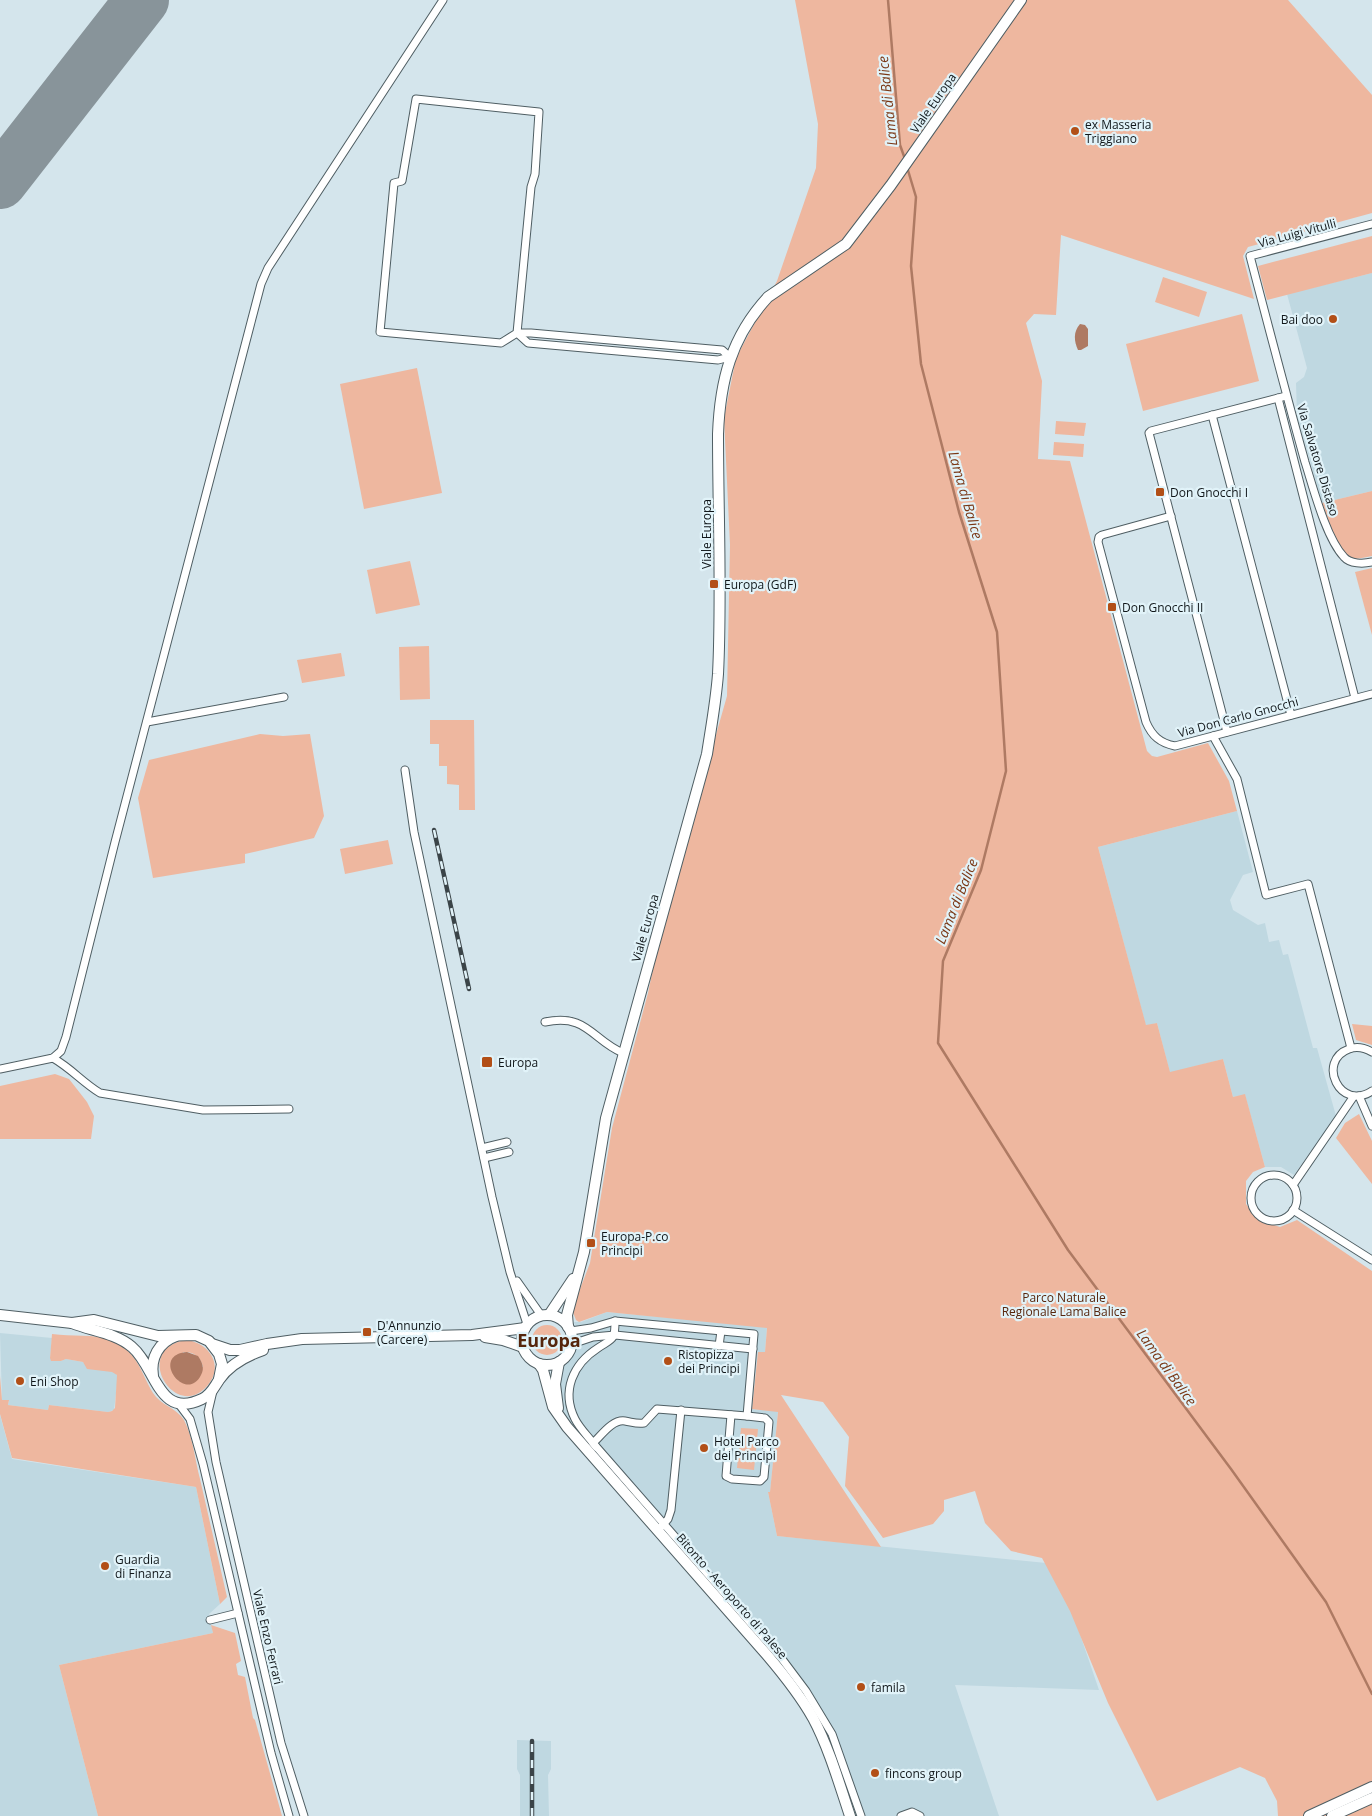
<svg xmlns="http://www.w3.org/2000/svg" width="1372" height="1816" viewBox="0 0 1372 1816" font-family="'Open Sans',sans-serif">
<rect width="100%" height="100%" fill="#d4e5ec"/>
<g fill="#bfd8e1">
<path d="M1372,273V491L1322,503L1297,415L1296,383L1304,377L1307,368L1287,294Z"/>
<path d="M1237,811L1253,872L1243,875L1230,900L1233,910L1258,925L1265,923L1269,942L1279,940L1283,955L1288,954L1313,1048H1317L1336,1116L1294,1175L1281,1167H1265L1245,1095L1233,1097L1223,1059L1170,1073L1157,1023L1146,1026L1098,847Z"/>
<path d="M607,1312L767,1327L765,1352H758L752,1409L778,1411L770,1493L768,1492L777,1536L1056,1564L1099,1690L955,1685L999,1816H857L825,1732L811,1704L790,1674L584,1440L563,1411L560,1403L559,1370L569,1360L578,1344V1334L574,1322H581Z"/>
<path d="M0,1333L52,1338L50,1358L61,1361L66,1359L83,1362L87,1366L115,1372L118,1377L114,1410L108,1412L49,1405L48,1410L8,1405L9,1401L2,1400Z"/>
<path d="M0,1415L12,1459L196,1487L220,1604L209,1614L213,1633L59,1665L98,1816H0Z"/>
<path d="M517,1740L551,1741V1769L548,1775L549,1816H520V1775L517,1769Z"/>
</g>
<g fill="#eeb79f" fill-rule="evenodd">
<path d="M795,0H1288L1372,95V213L1248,247L1243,256L1254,299L1061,235L1056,315L1034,314L1026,323L1042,381L1038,459L1070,461L1147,751L1152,756L1157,757L1208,743L1229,781L1237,811L1098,847L1146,1025L1157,1023L1170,1072L1223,1059L1233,1097L1245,1094L1265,1167L1253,1172L1246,1181V1204L1258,1220L1280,1227L1297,1220L1372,1271V1816H1278L1277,1801L1265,1778L1240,1767L1157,1801L1108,1703L1070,1611L1042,1558L1011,1551L985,1523L975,1491L944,1500V1511L933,1524L883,1538L845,1486L849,1437L823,1402L781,1395L881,1547L777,1536L768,1492H770L778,1412L752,1409L758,1352H765L767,1328L607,1312L579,1322L576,1320L572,1310L590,1263L612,1128L648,993L663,921L727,696L730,545L724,418L736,358L777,281L816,168L818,124Z"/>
<path d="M1372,236V273L1267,300L1258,266Z"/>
<path d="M1163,277L1207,292L1199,317L1155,302Z"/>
<path d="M1242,314L1259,381L1143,411L1126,344Z"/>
<path d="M417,368L442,493L364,509L340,384Z"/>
<path d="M1056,421L1086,423L1084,436L1055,434Z"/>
<path d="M1054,442L1084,444L1083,457L1053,455Z"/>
<path d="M1372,491V556C1366,557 1358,560 1352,558C1337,553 1328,518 1322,503Z"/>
<path d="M410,561L420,605L376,614L367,570Z"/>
<path d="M1372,568V635L1355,572Z"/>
<path d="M429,646L430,699L400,700L399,647Z"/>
<path d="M341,653L345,676L302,683L297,660Z"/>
<path d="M430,720H474L475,810H459V785L447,784V766H439V744H430Z"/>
<path d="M260,734L283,736L310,734L324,816L314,838L245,854V863L153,878L138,798L149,760Z"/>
<path d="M388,840L393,864L345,874L340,849Z"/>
<path d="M1352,1024L1372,1026V1045L1356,1040Z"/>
<path d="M55,1074L69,1079L87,1102L94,1116L91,1139H0V1086Z"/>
<path d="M1359,1114L1372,1141V1184L1336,1138L1345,1123Z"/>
<circle cx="547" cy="1340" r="15"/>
<path d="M52,1334C72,1337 94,1333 112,1341C138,1352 140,1371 153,1393C160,1405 177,1408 184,1420C193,1437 195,1460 200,1479C209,1518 218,1558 227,1597L220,1604L196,1487L12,1458L0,1414V1376L2,1400H9L8,1405L48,1410L49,1405L108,1412L112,1411L115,1408L117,1375L112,1372L87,1369L83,1362L66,1359L61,1361H51L50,1358Z"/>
<path d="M186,1340C208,1342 225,1365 208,1385C176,1424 130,1349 186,1340ZM183,1352C193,1351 201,1357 203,1367L178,1381Z"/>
<path d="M741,1428L758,1429L754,1470L737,1468Z"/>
<path d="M211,1625L235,1633L241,1661L236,1664L238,1675L245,1677L253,1718L255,1720L282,1816H98L59,1665L213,1633Z"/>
</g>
<g fill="#ae7a63">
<path d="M1080,324L1085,325L1088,329V346L1081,350H1078C1074,341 1073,332 1080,324Z"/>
<path d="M187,1352L198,1356C202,1362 205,1368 201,1375C186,1405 149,1355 187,1352Z"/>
</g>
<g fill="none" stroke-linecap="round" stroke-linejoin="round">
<g stroke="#ae7a63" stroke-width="2.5">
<path d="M888,0L900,145L905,159"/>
<path d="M907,167L916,197L911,266L921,364L959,512L997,632L1006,771L981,870L943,961L938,1043L1068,1250L1231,1469L1326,1602L1372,1694"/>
</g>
<path stroke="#88949a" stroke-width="54" d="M0,182L142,0"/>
<g stroke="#4f5e63" stroke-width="9">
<g id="street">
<path d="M1372,224L1250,256C1268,325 1286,394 1305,462C1313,487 1326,538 1344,557C1350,564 1363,564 1372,562"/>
<path d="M517,333L531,187L535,174L539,112L416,99L402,181L394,183L380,332L501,343L517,333H531L722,350L730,357"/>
<path d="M517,333L528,343L718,360L730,357"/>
<path d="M1278,398L1355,698"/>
<path d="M1212,415L1291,715"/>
<path d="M1171,516L1102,535L1099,537L1098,542L1146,722C1152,736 1160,743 1175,746L1372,694"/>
<path d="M147,722L284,697"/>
<path d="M1227,732L1149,433L1151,431L1286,396"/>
<path d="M1213,736L1237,779L1266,895L1308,884L1351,1048"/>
<path d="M405,770L414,832L492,1197L510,1272L527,1324"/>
<path d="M545,1022C587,1013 592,1040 623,1053"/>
<path d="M1372,1052C1365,1048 1357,1046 1349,1049C1316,1061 1340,1112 1372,1091"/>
<path d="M53,1058C72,1069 82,1082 100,1093L203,1110L289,1109"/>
<path d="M0,1069L53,1058L61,1051L66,1037L115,842L261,284L268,268L443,0"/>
<path d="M1359,1096L1372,1126"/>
<path d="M482,1148L507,1142"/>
<path d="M484,1158L509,1152"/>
<circle cx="1274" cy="1198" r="23"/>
<path d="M1293,1185L1354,1096"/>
<path d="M1293,1210L1372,1260"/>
<path d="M517,1281L541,1315"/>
<path d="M571,1331L591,1328L615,1321L754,1334L747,1416L657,1409L644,1423C636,1424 632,1422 625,1421C612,1419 601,1436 593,1443L782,1659L806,1691L832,1734L861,1816"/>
<path d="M572,1344L593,1337L615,1335L753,1349"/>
<path d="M719,1346L721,1331"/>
<path d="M213,1391L208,1412L216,1462L281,1743L304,1816"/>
<path d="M178,1403L190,1419L203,1464L271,1753L289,1816"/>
<path d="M731,1415L726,1476L732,1479L760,1481L764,1477L769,1422L765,1418L747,1416"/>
<path d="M596,1447C589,1437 580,1429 575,1419C561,1391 573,1364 598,1348C613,1338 615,1341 615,1321"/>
<path d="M661,1527L668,1519L671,1510L681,1410"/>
<path d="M210,1620L238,1613"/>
<path d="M901,1816L912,1812L920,1816"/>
</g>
</g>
<g stroke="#4f5e63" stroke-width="12">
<g id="secondary">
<path d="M0,1315L72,1323L94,1320L158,1336L196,1335L209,1341L219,1354L222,1364L219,1379"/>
<path d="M549,1315L573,1279"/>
<circle cx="547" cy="1340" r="25"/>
<path d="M72,1323C92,1331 116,1333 132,1347C156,1367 158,1420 202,1399C211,1395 214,1387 219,1380C229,1365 246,1356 263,1350"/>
<path d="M568,1327L567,1315L584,1252L606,1118L707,754C711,728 716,701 718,674C722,595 718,514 718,434C720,381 731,337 768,297L846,244L891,185L1021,0"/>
<path d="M485,1337L503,1340L523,1347"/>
<path d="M212,1344L230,1350H240L267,1344L302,1339L472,1335L525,1328"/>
<path d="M539,1364L543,1370L553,1407L567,1427L767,1655C784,1675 800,1695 813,1718C829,1748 839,1783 850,1816"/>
<path d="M153,1376C150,1358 159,1342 176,1336"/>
<path d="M558,1408L555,1384L559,1362"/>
<path d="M1309,1816L1372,1787"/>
<path d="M1332,1816L1372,1798"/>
</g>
</g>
<use href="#street" stroke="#fff" stroke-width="7"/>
<use href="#secondary" stroke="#fff" stroke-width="10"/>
<g stroke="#3b4448" stroke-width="4.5">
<g id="rail">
<path d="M434,830L469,989"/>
<path d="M532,1816V1741"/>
</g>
</g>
<use href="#rail" stroke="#e1f3f9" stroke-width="2.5" stroke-dasharray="8" stroke-linecap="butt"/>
</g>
<g fill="#b24f17" stroke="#e1f3f9" stroke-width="2">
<circle cx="1075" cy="131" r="5"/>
<circle cx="1333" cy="319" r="5"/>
<rect x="1155" y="487" width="10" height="10" rx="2.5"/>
<rect x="709" y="579" width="10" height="10" rx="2.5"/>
<rect x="1107" y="602" width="10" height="10" rx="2.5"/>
<rect x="481" y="1056" width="12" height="12" rx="2.5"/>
<rect x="586" y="1238" width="10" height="10" rx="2.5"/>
<rect x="362" y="1327" width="10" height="10" rx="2.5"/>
<circle cx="668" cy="1361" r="5"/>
<circle cx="20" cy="1381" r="5"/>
<circle cx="704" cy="1448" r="5"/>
<circle cx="105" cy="1566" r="5"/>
<circle cx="861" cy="1687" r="5"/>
<circle cx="875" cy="1773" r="5"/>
</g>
<g text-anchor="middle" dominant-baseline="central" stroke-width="4.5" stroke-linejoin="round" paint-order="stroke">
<g font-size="12" fill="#11171a" stroke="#e1f3f9">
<text transform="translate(933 103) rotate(-55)">Viale Europa</text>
<text transform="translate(1297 233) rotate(-15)">Via Luigi Vitulli</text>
<text transform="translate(1318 460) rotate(73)">Via Salvatore Distaso</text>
<text transform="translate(706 534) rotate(-90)">Viale Europa</text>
<text transform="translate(1238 717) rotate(-15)">Via Don Carlo Gnocchi</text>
<text transform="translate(645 928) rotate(-74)">Viale Europa</text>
<text transform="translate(732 1596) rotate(49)">Bitonto - Aeroporto di Palese</text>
<text transform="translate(268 1637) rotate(77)">Viale Enzo Ferrari</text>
</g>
<g font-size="12" fill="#11171a" stroke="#e1f3f9" text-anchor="start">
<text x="1085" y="124">ex Masseria<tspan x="1085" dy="14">Triggiano</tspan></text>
<text x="1323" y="319" text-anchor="end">Bai doo</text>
<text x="1170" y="492">Don Gnocchi I</text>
<text x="724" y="584">Europa (GdF)</text>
<text x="1122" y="607">Don Gnocchi II</text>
<text x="498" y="1062">Europa</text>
<text x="601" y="1236">Europa-P.co<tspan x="601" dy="14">Principi</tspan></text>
<text x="377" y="1325">D'Annunzio<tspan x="377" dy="14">(Carcere)</tspan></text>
<text x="678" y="1354">Ristopizza<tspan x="678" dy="14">dei Principi</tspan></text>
<text x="30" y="1381">Eni Shop</text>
<text x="714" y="1441">Hotel Parco<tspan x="714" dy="14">dei Principi</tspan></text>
<text x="115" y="1559">Guardia<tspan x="115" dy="14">di Finanza</tspan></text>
<text x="871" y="1687">famila</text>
<text x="885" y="1773">fincons group</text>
</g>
<g font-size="12" fill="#58260c" stroke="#e1f3f9">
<text x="1064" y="1297">Parco Naturale<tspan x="1064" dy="14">Regionale Lama Balice</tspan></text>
</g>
<g font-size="14" font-style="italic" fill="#7a3715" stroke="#e1f3f9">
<text transform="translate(887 101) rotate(-96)">Lama di Balice</text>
<text transform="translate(966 495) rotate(74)">Lama di Balice</text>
<text transform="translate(956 901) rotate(-68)">Lama di Balice</text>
<text transform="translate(1167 1367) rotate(54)">Lama di Balice</text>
</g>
<g font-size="18" font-weight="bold" fill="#55250c" stroke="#e1f3f9">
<text x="549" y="1340">Europa</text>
</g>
</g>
</svg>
